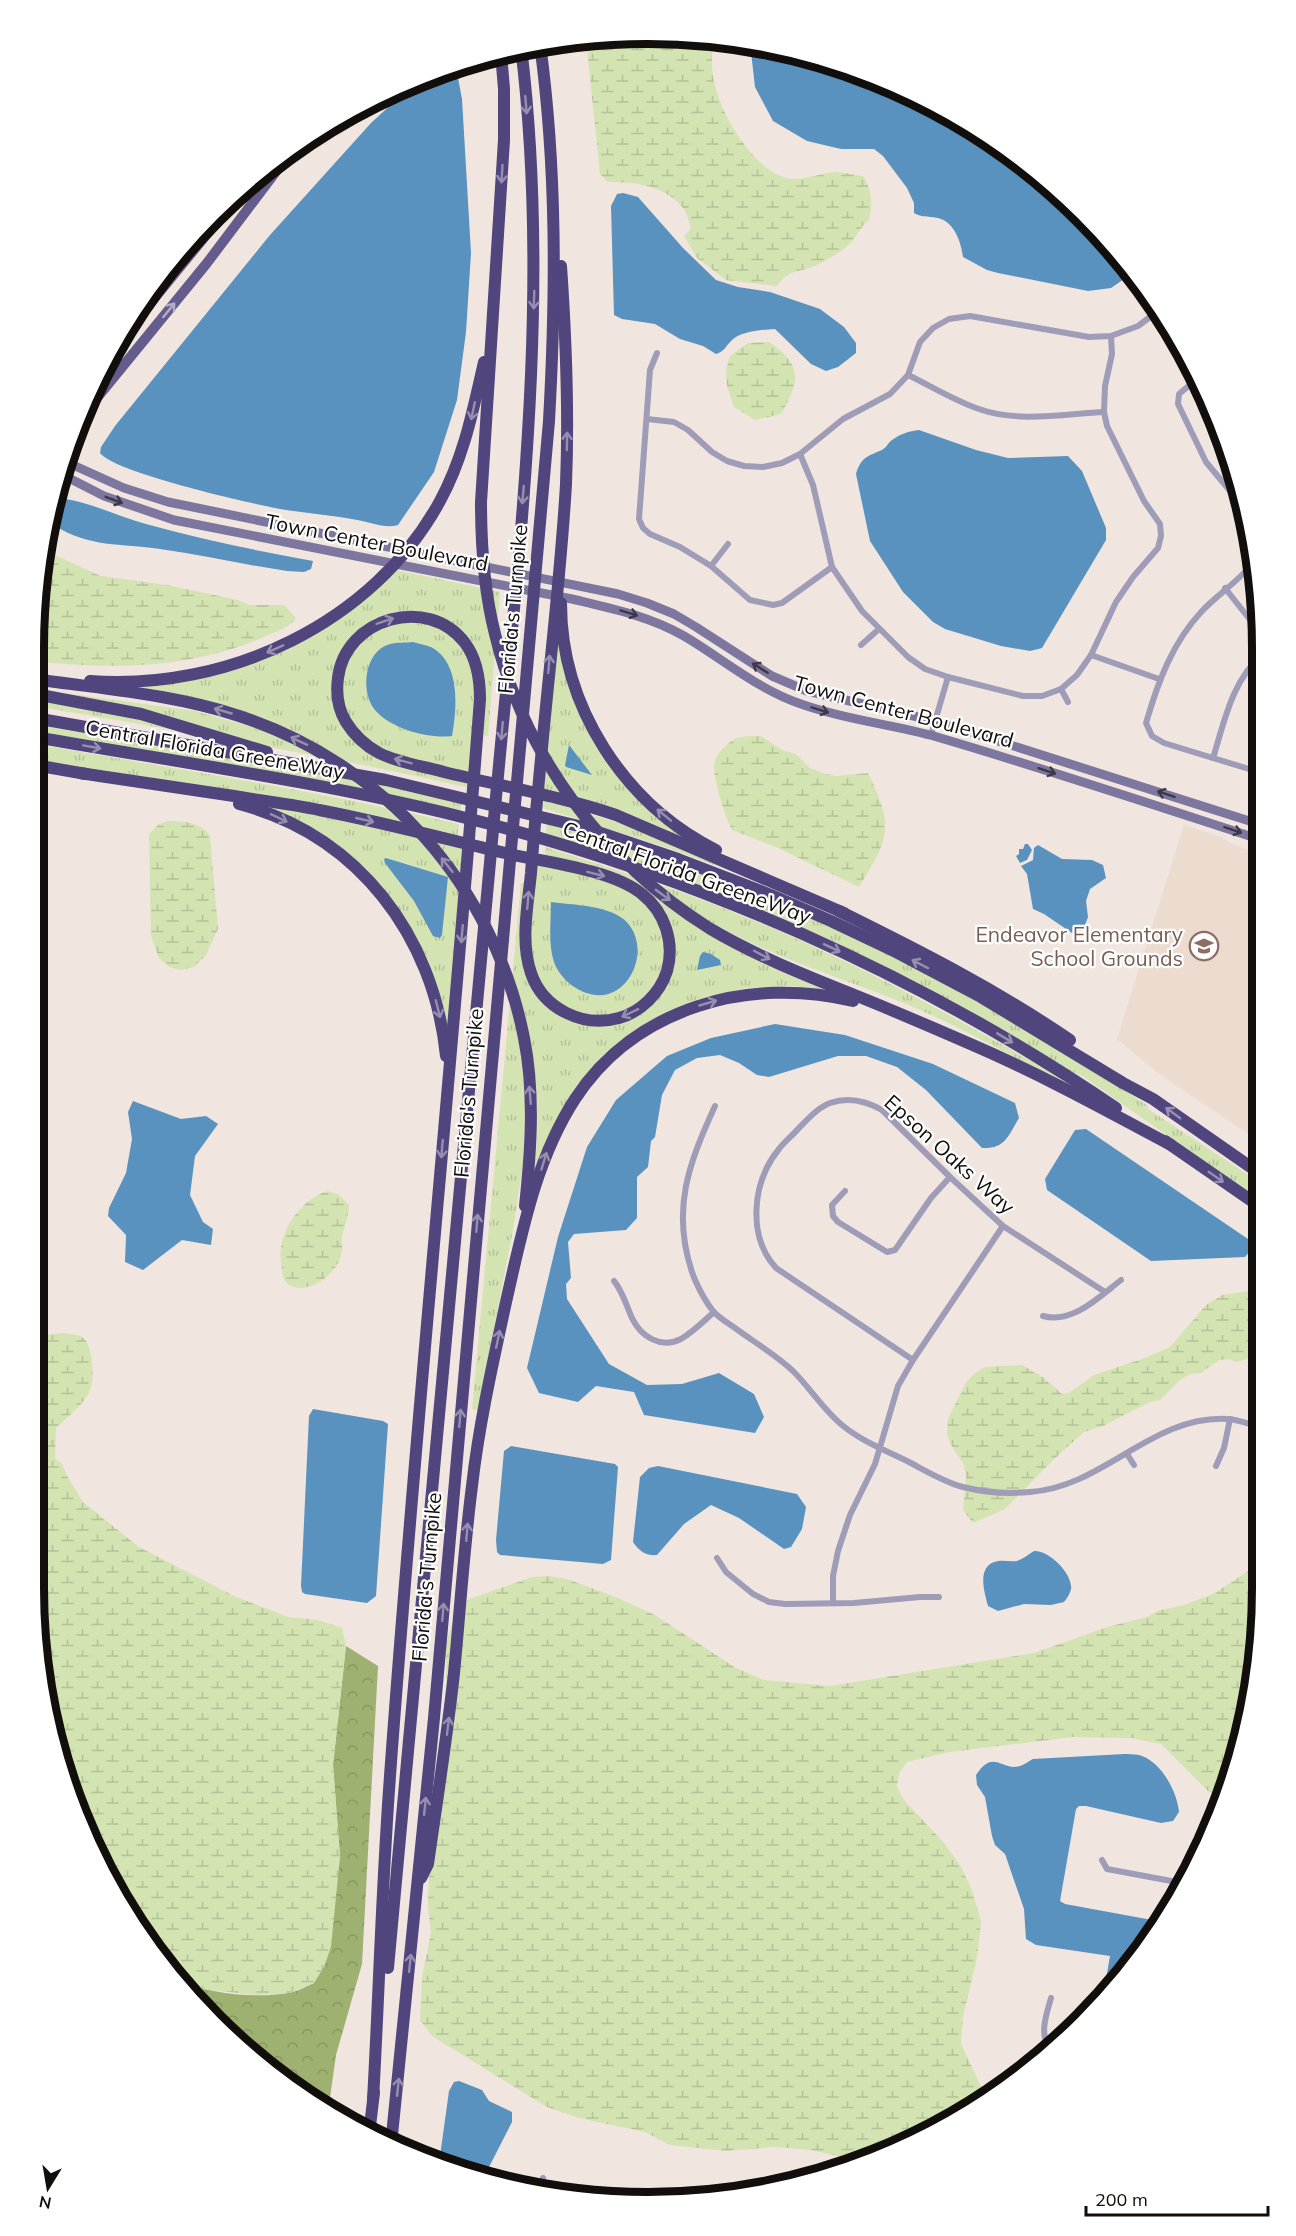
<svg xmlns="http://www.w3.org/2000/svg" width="1296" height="2236" viewBox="0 0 1296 2236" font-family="Mulish,sans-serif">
<defs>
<pattern id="grass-tufts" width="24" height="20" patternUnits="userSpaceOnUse" patternTransform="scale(1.5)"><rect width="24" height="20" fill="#d3e3b1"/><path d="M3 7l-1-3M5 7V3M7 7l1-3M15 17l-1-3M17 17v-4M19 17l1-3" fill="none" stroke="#b4c297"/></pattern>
<pattern id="forest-crowns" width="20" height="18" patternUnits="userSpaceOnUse" patternTransform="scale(1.5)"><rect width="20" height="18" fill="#9eb171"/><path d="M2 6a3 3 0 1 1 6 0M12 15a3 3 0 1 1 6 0" fill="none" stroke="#879760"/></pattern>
<pattern id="wetland-marsh" width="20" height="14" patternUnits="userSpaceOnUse" patternTransform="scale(1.5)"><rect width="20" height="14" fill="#d3e3b1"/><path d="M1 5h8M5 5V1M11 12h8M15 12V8" fill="none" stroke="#b4c297"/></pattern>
</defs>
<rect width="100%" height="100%" fill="#f0e6df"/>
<path fill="#ecdbcf" d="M1184,825L1221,837L1232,844L1262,854V1143L1162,1076L1117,1039Z"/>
<g fill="url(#grass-tufts)" fill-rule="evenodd">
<path d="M396,570L500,592L488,736L483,735L475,650L411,611L395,612L374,619L356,632L349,640L334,673L353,740L471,783L470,788C326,755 180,731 35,706V689L195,711L256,728L260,717L219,704L134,686C161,682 189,680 215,674C283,660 348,620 396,570Z"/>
<path d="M396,621L424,622L445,631L463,648L475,680L472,774C442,767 406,763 379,748C342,726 332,684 355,649C357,646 360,640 363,638C371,631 386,626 396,621ZM455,684L454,725L447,737L406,729Z"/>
<path d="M557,623L589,731L685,838L543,792ZM567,760L584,766L591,774L571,768L565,763Z"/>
<path d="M35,717L462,798L460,812L35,733Z"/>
<path d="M35,744C176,769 319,791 459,824L457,839L35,761Z"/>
<path d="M544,800L641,830L744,876L668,848L543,808Z"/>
<path d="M262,806L288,809L465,848L450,1039L429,963L412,930L387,894ZM386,858L448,877L442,935L440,938L407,889L385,863Z"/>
<path d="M547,821C687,864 826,916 954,987C1021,1024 1085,1063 1148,1106V1109L1262,1184V1202L1081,1075L1066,1070L878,965L546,835Z"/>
<path d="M545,847C627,873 709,900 788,935C885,978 977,1029 1068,1083L1067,1086C1012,1056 958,1025 899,1001C836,976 772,957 713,923L707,933L779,971L824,990L792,986L747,988L697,1000L668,1013L603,1059L532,1185C542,1123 538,1071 524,1010L512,1012L520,1046L526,1103L523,1163L513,1230L478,1410L472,1409L521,883H527L523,931L544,1002L617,1024L670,976L658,902L545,858Z"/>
<path d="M536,864C565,871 601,874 628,890C671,916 678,971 637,1003C628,1009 615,1016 604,1016C598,1016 592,1014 586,1013C582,1013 576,1013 572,1012C559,1006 543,990 538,977C524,942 533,900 536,864Z"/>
</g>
<path fill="url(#forest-crowns)" d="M346,1646L378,1666L362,1964L336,2055L328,2112L306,2099L213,2023L177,1981C210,1993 252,1999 288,1993C296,1992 305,1987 314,1983L340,1857L333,1765Z"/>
<g fill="url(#wetland-marsh)">
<path d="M648,33L711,39C713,51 711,64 713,76C717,109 756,178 794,179C808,179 822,173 835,172C844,172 854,175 863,176C872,189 873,205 869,220C861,226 858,234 852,241C845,250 827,260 817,265C800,273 789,268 777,286L726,280L697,258L684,236L691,229C689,222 687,212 682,207C664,185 634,182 608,182L600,174L586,39Z"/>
<path d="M769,342C803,365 800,381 781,414L755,420L734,407L727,386L726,370L730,356L748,343Z"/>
<path d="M46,551L101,576L167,585L238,600L249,605H284L296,618C289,628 277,631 266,636C193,669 112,670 35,661L34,607Z"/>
<path d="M761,736L782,750L796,754L810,768L826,774L836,776L868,773C894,827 890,837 859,887L778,848L732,830C725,816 711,776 715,761C717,753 729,741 737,738C745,736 754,736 761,736Z"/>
<path d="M168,821C183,821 200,822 210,836L218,929L206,955L194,967L181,970L169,967L159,958L151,936L149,834L159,824Z"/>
<path d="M327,1191L338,1194L349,1205C349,1216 345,1225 342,1236C341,1241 343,1245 342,1250C341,1266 325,1281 311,1286C304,1288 294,1289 288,1284C282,1279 282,1271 281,1263C277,1233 299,1201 327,1191Z"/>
<path d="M1262,1289V1355L1236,1362L1229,1359L1219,1360L1201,1373L1190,1374L1180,1380L1160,1400L1150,1402L1103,1426L1084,1432L1052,1461L1005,1509L973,1523L963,1510L966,1477L964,1465L951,1445L947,1434L948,1419L966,1382L975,1373L985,1367L1022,1365L1043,1377L1062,1394L1069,1393L1094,1375L1145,1358L1170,1347L1206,1305L1222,1295Z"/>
<path d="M63,1333C69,1334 77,1334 82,1337C93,1343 95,1379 90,1390C84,1405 67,1417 56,1428L55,1458L62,1464L67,1476L83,1502L139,1547L234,1596L288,1617L318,1620L342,1628L346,1646L333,1765L340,1857L331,1947L324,1967L314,1983L289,1993L257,1995L200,1989L177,1981L160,1962L97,1860L66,1785L38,1669L37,1336Z"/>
<path d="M1262,1562V1629L1230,1786L1224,1798L1208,1791L1161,1744L1131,1738L1073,1737L949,1752L907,1762L899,1773L897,1787L904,1800L945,1844L961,1867L972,1890L981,1922L977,1958L963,2016L961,2044L986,2097L883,2156L864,2162L811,2150L775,2147L726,2151L670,2145L645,2132L579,2118L547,2107L432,2036L420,2020L422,1977L431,1932L428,1907L429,1868L447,1751L446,1644L457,1608L464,1601L532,1577L548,1576L567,1579L613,1596L655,1615L736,1668L764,1680L830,1686L1034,1653L1107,1627L1147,1617L1157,1611L1184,1605L1213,1594Z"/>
</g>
<g fill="#5992bf">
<path d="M750,43L768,45L883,80L989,136L1083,213L1130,275L1111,288L1088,291L998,273L987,270L963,257C961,241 954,222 938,218C929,216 922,218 914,213V203L907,188L883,156L874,149H841L807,141L773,121L755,87Z"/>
<path d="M456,67L462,99L471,253L466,332L457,400L434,472L398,525C385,529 371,522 357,520C332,515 305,513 280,509C249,503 116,473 100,453L101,447L115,426L270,235L371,123L420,78Z"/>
<path d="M623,193L638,197L683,248L716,280L738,287L770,292L820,309L844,327L856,343V353L838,367L826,371L811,364L775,329C761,330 741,331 731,341C726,346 724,352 716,354L703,346L680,339L655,324L622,319L614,315L611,206L617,194Z"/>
<path d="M919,430L976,450L1008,458L1068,456L1082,471L1106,528V540L1042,648L1030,651L1001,646L945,629L933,622L903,592L870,541L856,474C861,457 868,456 882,450C886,448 888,443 892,440C900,434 909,431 919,430Z"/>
<path d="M58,498C88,501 117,516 146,524C201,539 257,551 313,561L311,569L304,572L287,571C245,565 203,555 160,549C121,543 89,548 54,525L53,514Z"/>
<path d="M413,642C419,644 426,645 431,647C461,663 457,709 452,736C429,739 391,729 375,710C360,692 364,651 390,644C397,642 406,643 413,642Z"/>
<path d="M569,745L592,775L566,767L565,765Z"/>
<path d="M1025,844H1028L1032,850L1027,860L1020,863L1016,856L1019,854V849H1023Z"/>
<path d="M1038,845L1062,859L1092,860L1103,865L1106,878L1090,889L1086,901L1088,917L1083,930L1072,933L1044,914L1033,909L1027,874L1021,866L1033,860L1034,848Z"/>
<path d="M386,858L448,877L442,935L440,938L433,936L414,901L385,863L384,859Z"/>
<path d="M551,902C573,905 600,905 619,916C646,932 642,974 617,990C594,1005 562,985 554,962C548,944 551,921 551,902Z"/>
<path d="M703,952L711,954L720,960L721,965L697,970L700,956Z"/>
<path d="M775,1024L845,1035L933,1064L1015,1103L1019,1118C1008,1136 1005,1149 982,1148L926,1090L897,1067L866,1056H838L769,1077L757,1075L739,1063L720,1055L697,1058L675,1070L662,1095L655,1137L651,1141L648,1167L637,1177V1218L626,1230L574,1234L568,1242L571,1278L566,1284L567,1299L609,1364L647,1385L682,1384L719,1373L754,1394L764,1417L755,1433L644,1415L634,1392L596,1386L578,1402L539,1393L527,1368L558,1237L587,1147L616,1100L667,1056L711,1038Z"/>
<path d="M133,1101L181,1119L206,1116L218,1124L195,1156L190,1195L203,1222L213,1229L211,1245L182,1240L143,1270L125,1262L126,1235L108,1216L109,1208L126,1173L132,1139L128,1112Z"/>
<path d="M1086,1129L1248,1239L1251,1250L1245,1257L1151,1261L1047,1190L1045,1179L1075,1130Z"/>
<path d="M313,1409L383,1421L388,1424L376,1596L367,1603L305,1594L302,1592L301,1586L309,1416Z"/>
<path d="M511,1446L615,1464L618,1467L611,1560L603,1564L500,1555L497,1552L496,1540L504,1451Z"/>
<path d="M658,1466L797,1494L806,1507L802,1529L791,1547L784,1549L739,1518L711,1505L684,1524L657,1555C646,1556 639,1551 633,1542L640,1477L649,1468Z"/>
<path d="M1034,1551C1049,1550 1073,1574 1071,1589C1070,1594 1067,1598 1064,1602L1051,1605L1024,1604L998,1611L988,1606C984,1591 976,1565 998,1561C1004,1560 1011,1562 1017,1561C1023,1559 1029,1554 1034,1551Z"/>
<path d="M1124,1754C1128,1754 1134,1754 1139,1755C1161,1761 1177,1791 1179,1812L1173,1821L1161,1823L1086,1806H1079L1076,1809L1060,1901L1065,1904L1163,1922L1110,1994L1102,2002L1110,1956L1036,1945L1026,1939L1024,1909L1005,1854L995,1845L992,1836L985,1797L977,1785L976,1775C994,1748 1002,1772 1020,1766C1024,1765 1029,1761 1033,1759Z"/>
<path d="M459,2081L482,2090L489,2101L512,2112V2122L489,2167L492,2183L439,2163L449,2091L454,2082Z"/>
</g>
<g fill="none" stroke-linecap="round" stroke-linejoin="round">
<g stroke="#9f9cb7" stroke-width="6">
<path d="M657,353L650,370L639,519L643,528L650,534L680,547L711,566L750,600L773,605L782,603L832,567"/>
<path d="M908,375C931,386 955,401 979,409C1018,423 1064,414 1104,412"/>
<path d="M1198,378L1179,394L1178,404L1206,462L1241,504"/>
<path d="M647,419L674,422L688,430L712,452L727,461L744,466L763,467L782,463L800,454L843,419L890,394L908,375L920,342L933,328L949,319L970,316L1089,337L1111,336L1138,326L1158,311"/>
<path d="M800,454L813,485L832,567L862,611L908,657L925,669L948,677L1023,696H1042L1061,689L1077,675L1091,655L1116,602L1133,577L1158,548L1161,536L1160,524L1144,501L1107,426L1104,412L1105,386L1112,354L1111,336"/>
<path d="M1253,563C1239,581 1218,594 1202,611C1172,643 1158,682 1146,723L1152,736L1164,743L1262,773"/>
<path d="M711,566L728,544"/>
<path d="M1225,588L1262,635"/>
<path d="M861,645L879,629"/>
<path d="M1091,655L1159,679"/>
<path d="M1061,689L1068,702"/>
<path d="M931,735L948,677"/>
<path d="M1213,758C1224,723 1232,680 1262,655"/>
<path d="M715,1106C689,1163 671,1209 692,1272C696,1284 705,1301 713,1311C719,1318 728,1323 735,1328C754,1342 776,1355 793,1371C810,1388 823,1409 842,1425C861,1441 887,1451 909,1462C926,1471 944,1482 963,1487C983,1492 1009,1494 1030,1492C1104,1487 1152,1415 1227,1419C1238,1419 1251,1425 1262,1428"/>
<path d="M845,1191L832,1205L833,1216L838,1222L887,1252L895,1250L931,1198L950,1177"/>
<path d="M614,1281C623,1292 626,1305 632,1318C641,1337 661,1349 681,1339C693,1332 704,1321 714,1312"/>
<path d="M1043,1316C1073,1324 1099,1297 1121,1280"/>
<path d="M913,1360L776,1268C747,1236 752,1182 779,1149C784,1142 792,1136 798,1129C807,1120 817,1108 830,1103C848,1097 866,1101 882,1110L950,1177L1003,1226L1105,1292"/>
<path d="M1127,1454L1134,1465"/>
<path d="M1216,1466L1224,1448L1230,1419"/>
<path d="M717,1558L726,1572L753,1594L769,1602L785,1604L854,1603L920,1597H939"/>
<path d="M833,1603V1576L838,1551L850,1515L875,1464L898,1386L913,1360L1003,1226"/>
<path d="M1102,1860L1107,1869L1182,1883"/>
<path d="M1050,2051C1039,2033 1046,2016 1051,1998"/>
<path d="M543,2178L544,2193"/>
</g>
<g stroke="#7d769f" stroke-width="9">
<path d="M64,461L124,488L168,502L618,594L647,603L674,614L696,627L772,676L807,691L935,721L1262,825"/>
<path d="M61,474L104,496L174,520L572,599C610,608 649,616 684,636C723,659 757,689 801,704C845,720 892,724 937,737C1046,769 1154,805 1262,840"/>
</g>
<g stroke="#645c8c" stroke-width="10">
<path d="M121,339L248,184"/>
<path d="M83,415L207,263L296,145"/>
</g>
<g stroke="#50457c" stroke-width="12">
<path d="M501,53L504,89V140L481,502C481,546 484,591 495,634C524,755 604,862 709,928C756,956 807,976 857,996C897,1012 936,1029 975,1046C1042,1075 1107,1111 1171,1145"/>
<path d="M561,603C561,706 624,804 716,850"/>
<path d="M35,679C101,689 172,694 236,715C384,762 494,886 524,1038C535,1093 531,1150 525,1206"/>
<path d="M90,681C227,691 373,624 440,501C464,457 473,410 484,362"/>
<path d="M35,694L141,714L267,752"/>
<path d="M35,718L386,780L583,827L678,859L771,895L831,921L892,950L981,997L1123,1083L1153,1099L1262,1175"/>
<path d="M35,737C177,762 322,782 462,817C693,874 919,974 1116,1108"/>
<path d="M35,765L86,774"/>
<path d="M80,773C131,781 182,788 234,796C262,801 291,804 319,810C382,822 445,839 509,854C546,862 613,870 642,894C665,912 675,943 667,971C660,993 641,1012 619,1018C583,1028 543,1009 531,973C520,941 528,905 531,873C534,831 538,790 542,748C550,660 561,572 566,484C569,411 566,338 561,266"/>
<path d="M239,804C358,835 434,936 446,1056"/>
<path d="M839,911C918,950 997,990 1070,1040"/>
<path d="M1165,1141L1262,1208"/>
<path d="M421,1878L428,1864C437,1801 447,1737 454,1673C460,1611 464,1548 472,1486C479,1424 493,1362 506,1302C522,1232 536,1159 575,1099C635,1007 750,976 853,1001"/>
<path d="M388,1968C423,1588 459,1209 493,830C516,570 553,308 521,47"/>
<path d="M373,2100C379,1992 382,1883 390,1776C416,1416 453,1058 480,699C480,680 477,659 465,643C428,594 345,618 338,678C336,693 338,709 346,722C354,735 366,746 379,753C399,763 423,766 444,772C501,786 560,796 616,815L844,913"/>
<path d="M369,2135L374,2092"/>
<path d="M391,2145L434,1718L549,421C556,295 557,169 540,44"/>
</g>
</g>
<defs><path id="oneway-shaft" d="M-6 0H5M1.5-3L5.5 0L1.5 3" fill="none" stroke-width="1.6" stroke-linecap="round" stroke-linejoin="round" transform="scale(1.5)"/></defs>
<g stroke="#968fb0">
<use href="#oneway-shaft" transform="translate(526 105) rotate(85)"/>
<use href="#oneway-shaft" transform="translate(502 174) rotate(93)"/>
<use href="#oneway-shaft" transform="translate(534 300) rotate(92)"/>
<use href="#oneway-shaft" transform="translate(473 411) rotate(102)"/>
<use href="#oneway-shaft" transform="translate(567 441) rotate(-89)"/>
<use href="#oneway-shaft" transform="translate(523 495) rotate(95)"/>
<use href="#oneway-shaft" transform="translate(385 621) rotate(-19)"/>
<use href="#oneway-shaft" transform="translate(275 649) rotate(156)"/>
<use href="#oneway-shaft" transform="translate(549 664) rotate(-85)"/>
<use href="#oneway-shaft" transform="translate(223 711) rotate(-164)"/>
<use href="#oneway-shaft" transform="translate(502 731) rotate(95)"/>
<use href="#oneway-shaft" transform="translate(299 741) rotate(-155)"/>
<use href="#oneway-shaft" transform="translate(92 747) rotate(10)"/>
<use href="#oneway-shaft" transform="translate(403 761) rotate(-165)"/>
<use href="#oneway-shaft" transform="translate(664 815) rotate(-141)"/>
<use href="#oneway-shaft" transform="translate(279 818) rotate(26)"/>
<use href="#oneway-shaft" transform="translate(365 820) rotate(13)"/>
<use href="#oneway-shaft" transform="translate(447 865) rotate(-128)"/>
<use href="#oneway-shaft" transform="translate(596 874) rotate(14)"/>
<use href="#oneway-shaft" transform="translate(663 895) rotate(36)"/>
<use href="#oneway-shaft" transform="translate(528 900) rotate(-85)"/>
<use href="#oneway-shaft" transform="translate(462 934) rotate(95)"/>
<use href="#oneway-shaft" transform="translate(832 948) rotate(25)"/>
<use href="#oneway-shaft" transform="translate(762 955) rotate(28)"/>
<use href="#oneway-shaft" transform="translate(920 964) rotate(-153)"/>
<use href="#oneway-shaft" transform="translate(708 1003) rotate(-16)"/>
<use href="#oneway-shaft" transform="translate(438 1009) rotate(76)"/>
<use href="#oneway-shaft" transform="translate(630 1013) rotate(154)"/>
<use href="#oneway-shaft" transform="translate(1005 1038) rotate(31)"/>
<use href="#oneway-shaft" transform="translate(530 1095) rotate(-95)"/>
<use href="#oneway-shaft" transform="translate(1173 1113) rotate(-144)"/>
<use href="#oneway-shaft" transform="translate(442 1149) rotate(95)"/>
<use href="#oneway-shaft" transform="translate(544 1161) rotate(-73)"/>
<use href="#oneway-shaft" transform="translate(1216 1177) rotate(35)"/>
<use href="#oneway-shaft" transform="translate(477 1223) rotate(-85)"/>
<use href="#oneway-shaft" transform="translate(498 1339) rotate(-78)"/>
<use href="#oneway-shaft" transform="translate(460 1418) rotate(-85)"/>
<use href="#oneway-shaft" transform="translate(467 1532) rotate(-85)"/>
<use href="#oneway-shaft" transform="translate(443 1612) rotate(-85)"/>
<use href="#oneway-shaft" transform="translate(448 1726) rotate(-83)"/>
<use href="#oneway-shaft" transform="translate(425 1806) rotate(-84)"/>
<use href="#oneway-shaft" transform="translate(410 1963) rotate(-84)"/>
<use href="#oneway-shaft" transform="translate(398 2087) rotate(-84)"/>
</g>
<use stroke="#b2aec6" href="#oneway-shaft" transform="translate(169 310) rotate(-51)"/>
<g stroke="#3c3846">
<use href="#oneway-shaft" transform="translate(114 500) rotate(21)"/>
<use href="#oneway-shaft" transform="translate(629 613) rotate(17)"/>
<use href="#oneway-shaft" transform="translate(760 668) rotate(-148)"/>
<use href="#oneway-shaft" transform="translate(820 710) rotate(17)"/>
<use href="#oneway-shaft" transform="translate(1047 771) rotate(18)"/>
<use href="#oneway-shaft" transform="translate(1166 794) rotate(-162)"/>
<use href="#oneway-shaft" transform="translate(1233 830) rotate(18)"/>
</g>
<defs>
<g id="school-ring" transform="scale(1.5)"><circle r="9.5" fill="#fff" stroke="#8d6e63" stroke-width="1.5"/><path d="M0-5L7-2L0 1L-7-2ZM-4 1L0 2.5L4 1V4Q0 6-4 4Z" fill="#8d6e63"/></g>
</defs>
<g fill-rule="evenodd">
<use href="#school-ring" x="1204" y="946"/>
</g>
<g text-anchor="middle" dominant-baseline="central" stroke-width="4.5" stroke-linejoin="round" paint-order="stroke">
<g font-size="21" fill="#110e0b" stroke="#fff">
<text transform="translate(377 542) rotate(11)">Town Center Boulevard</text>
<text transform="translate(512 609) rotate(-85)">Florida's Turnpike</text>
<text transform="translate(904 711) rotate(15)">Town Center Boulevard</text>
<text transform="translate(215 749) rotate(10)">Central Florida GreeneWay</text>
<text transform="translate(687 872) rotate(20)">Central Florida GreeneWay</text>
<text transform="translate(468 1093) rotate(-85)">Florida's Turnpike</text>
<text transform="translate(950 1154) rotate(42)">Epson Oaks Way</text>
<text transform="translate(426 1577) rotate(-85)">Florida's Turnpike</text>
</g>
<g font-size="21" fill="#785e54" stroke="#fff" text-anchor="end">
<text x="1183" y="934">Endeavor Elementary<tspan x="1183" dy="24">School Grounds</tspan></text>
</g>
</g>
<path d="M0 0H1296V2236H0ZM648 44H648A604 604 0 0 1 1252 648V1588A604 604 0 0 1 648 2192H648A604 604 0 0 1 44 1588V648A604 604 0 0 1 648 44Z" fill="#fff" fill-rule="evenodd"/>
<path fill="none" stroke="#110e0b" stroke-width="8" d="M648 44H648A604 604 0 0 1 1252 648V1588A604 604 0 0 1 648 2192H648A604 604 0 0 1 44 1588V648A604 604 0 0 1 648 44Z"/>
<g transform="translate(48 2188) rotate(191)" stroke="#ffffff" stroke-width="4.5" paint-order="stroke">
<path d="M0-4.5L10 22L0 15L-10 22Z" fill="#110e0b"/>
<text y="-9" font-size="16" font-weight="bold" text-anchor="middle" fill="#110e0b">N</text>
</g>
<path d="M1086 2206v9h182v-9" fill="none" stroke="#110e0b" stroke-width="3"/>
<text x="1095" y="2206" font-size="18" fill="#110e0b" stroke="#ffffff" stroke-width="4.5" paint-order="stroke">200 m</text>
</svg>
